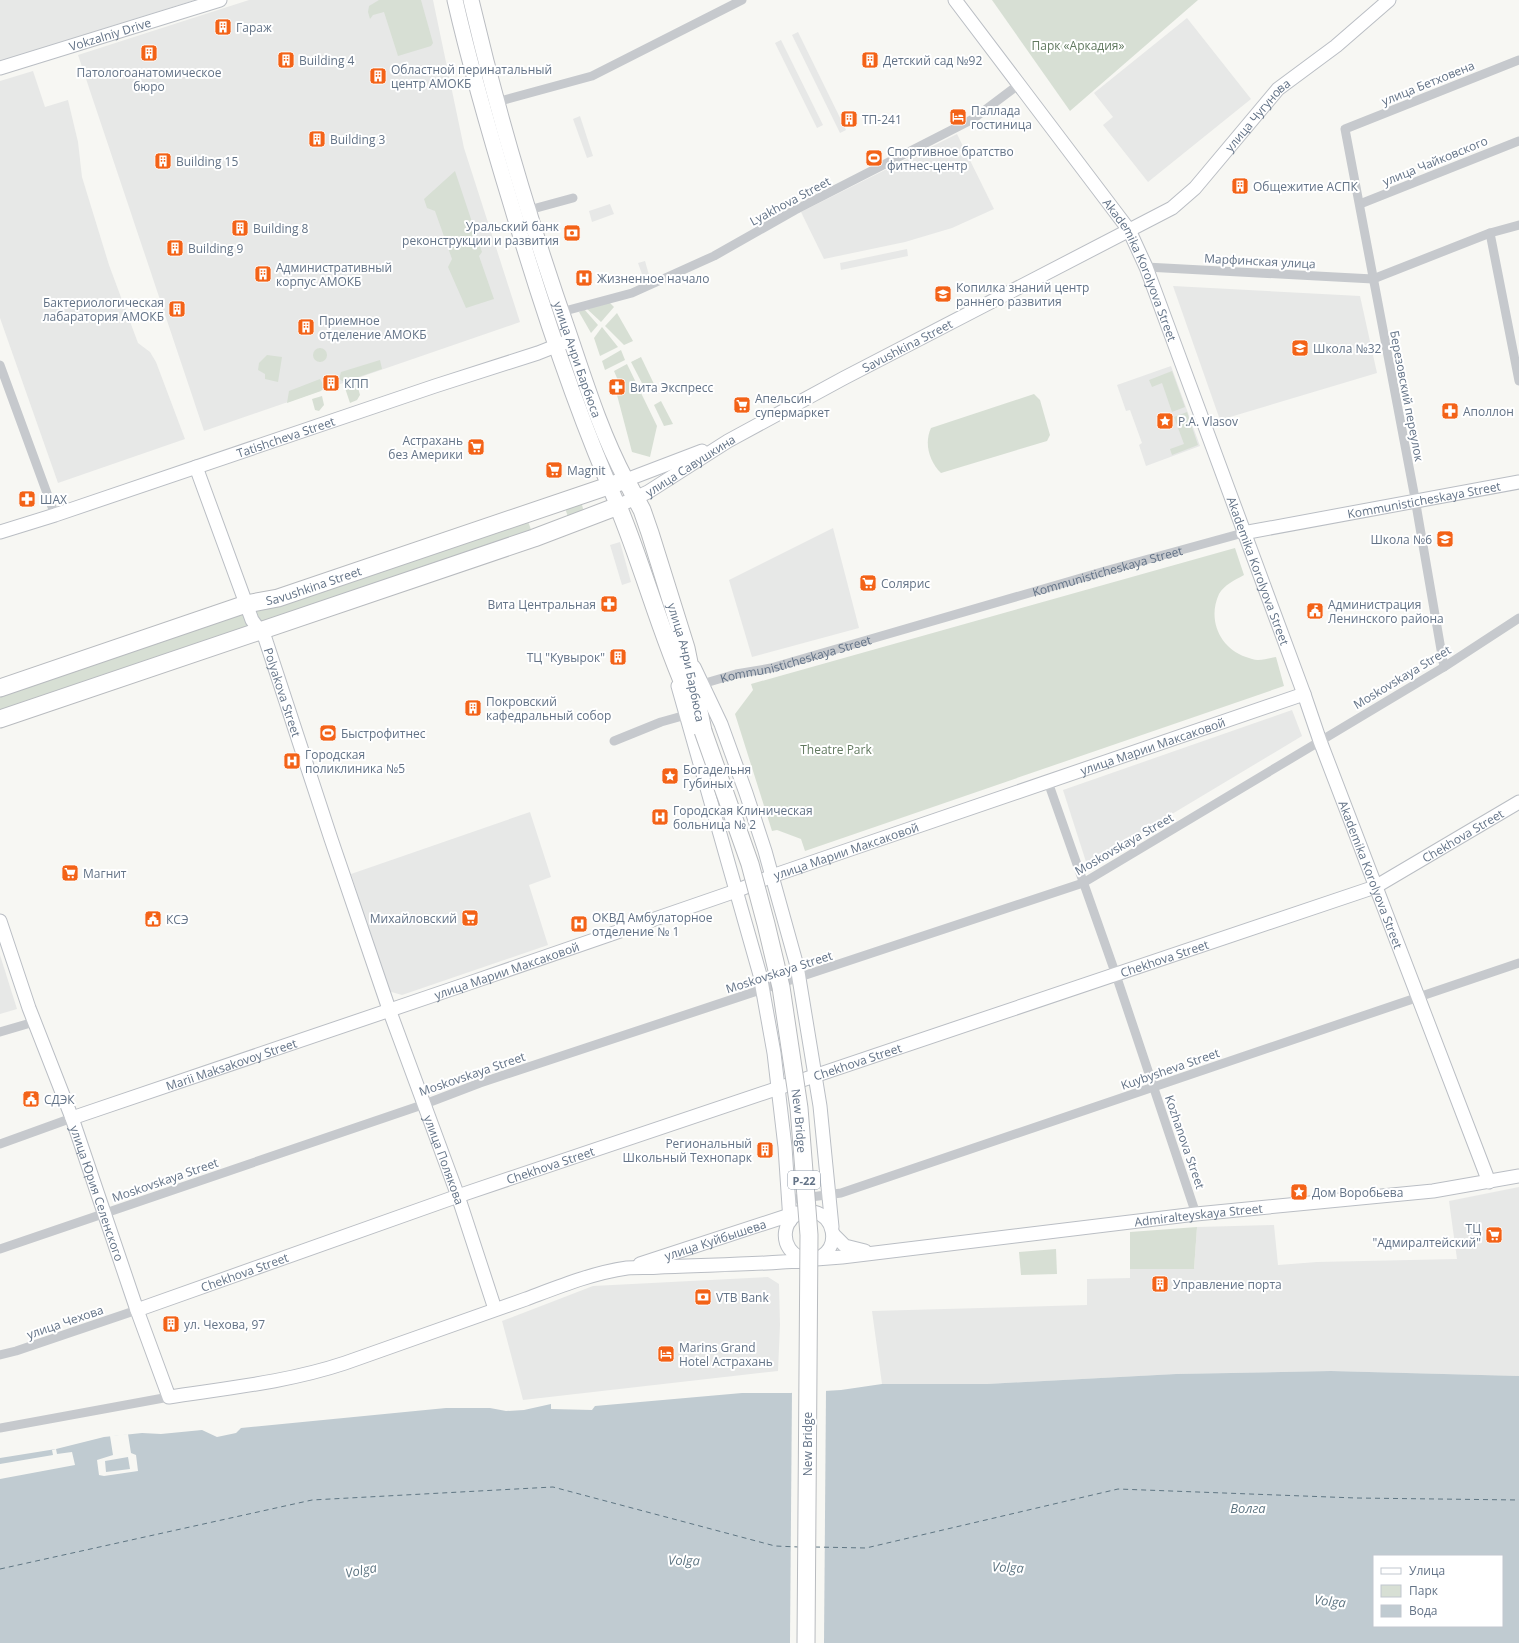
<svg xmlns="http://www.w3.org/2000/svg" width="1519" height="1643" viewBox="0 0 1519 1643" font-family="'Open Sans',sans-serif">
<rect width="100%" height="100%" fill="#f7f7f3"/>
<g fill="#e7e8e7">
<path d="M0,0H195L0,61Z"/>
<path d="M249,0H433L464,148L520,322L204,431L78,55Z"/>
<path d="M1187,18L1251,99L1148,182L1103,125L1113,117L1094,93Z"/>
<path d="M798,32L846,130L840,133L792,35Z"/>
<path d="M781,40L823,125L817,128L775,43Z"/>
<path d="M33,71L45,107L68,100L78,142L82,177L109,265L138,343L150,352L156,362L185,439L58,483L0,318V81Z"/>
<path d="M580,116L593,156L587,158L573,119Z"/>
<path d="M957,134L994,209L952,228L905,242L824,259L801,212Z"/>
<path d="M610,204L614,214L592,222L589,211Z"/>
<path d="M907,249L908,256L841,270L840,263Z"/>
<path d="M645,261L649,275L643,277L638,263Z"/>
<path d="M1173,286L1360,296L1377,373L1220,420Z"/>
<path d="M1171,366L1200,446L1146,466L1139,445L1142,443L1130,410L1126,411L1117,385Z"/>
<path d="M833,528L859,628L752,657L729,580Z"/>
<path d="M620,542L631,582L622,585L610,545Z"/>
<path d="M1292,710L1302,736L1087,865L1063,790Z"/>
<path d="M530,812L551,877L529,885L548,945L402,995L388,991L351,874Z"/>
<path d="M0,955L17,1009L0,1014Z"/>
<path d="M1519,1187V1376L1331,1371L1176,1374L987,1384H882L872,1311L1087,1305V1279L1130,1278V1269H1194L1197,1227L1274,1225L1278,1265L1317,1262L1457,1259L1449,1201Z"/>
<path d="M768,1277L779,1284L780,1325L778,1371L523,1400L502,1321L593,1286Z"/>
</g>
<g fill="#d7dfd4">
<path d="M379,0H421L433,43L431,46L398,56L384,12L373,15L370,19L368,12L369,6Z"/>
<path d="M992,0H1198L1070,111Z"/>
<path d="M455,171L482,252L479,256L494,299L466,308L448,267L452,259L435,211L427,208L424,199Z"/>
<path d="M608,301L614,307L601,322L586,308Z"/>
<path d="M584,309L598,325L591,333L579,312Z"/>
<path d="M617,313L633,341L624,345L605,326Z"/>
<path d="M602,327L618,347L600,356L594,338Z"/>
<circle cx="320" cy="355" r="7"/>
<path d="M621,350L625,360L605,370L602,361Z"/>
<path d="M267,355L282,357L278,382L265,379V374L258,370L259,363Z"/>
<path d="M641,357L654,384L645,389L631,362Z"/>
<path d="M380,360L382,369L344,382L339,379L341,372Z"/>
<path d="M627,364L657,426L650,457L632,452L617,395L622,390L614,371Z"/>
<path d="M1172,371L1185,407L1172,412L1162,383L1152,387L1149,380Z"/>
<path d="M320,379L324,386L321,391L287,403L289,391Z"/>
<path d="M357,384L360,395L357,400L350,403L345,388Z"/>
<path d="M1034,394L1040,400L1050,435L1047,441L941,473C929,461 924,443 931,428Z"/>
<path d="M322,396L324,405L319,411L315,410L312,399Z"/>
<path d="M661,401L673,424L664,426L654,405Z"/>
<path d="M1187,412L1198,445L1172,455L1170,449L1184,444L1174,417Z"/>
<path d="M579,504L582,505L584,512L568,517L566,511L567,507Z"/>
<path d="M525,513L534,538L0,719V688Z"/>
<path d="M1235,548L1244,575C1235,580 1224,585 1219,594C1207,620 1220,648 1246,657C1250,658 1254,660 1258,660C1264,660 1270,658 1276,657L1284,686L805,851L801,839L777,830L772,831L735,714L753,690L751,684Z"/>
<path d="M1197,1227L1194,1269H1130V1232Z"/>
<path d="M1056,1249L1057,1274L1021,1275L1019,1252Z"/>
</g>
<path fill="#c0cbd1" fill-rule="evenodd" d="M1331,1371L1519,1376V1643H0V1458L56,1449L104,1437L142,1433L161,1434L202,1430L217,1437L236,1433L241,1428L446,1408H490L506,1411L524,1410L551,1404V1409L592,1410L595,1406L742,1393H790L841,1390L882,1384H987L1176,1374ZM1374,1556H1502V1626H1374Z"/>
<g fill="#f7f7f3" fill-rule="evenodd">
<path d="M826,1389L824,1643H790L792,1391Z"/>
<path d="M128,1434L131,1453L136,1455L138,1471L104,1476L99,1475L97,1460L113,1455L110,1436ZM128,1457L130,1469L106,1472L105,1461Z"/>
<path d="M56,1449L57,1454L72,1452L75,1465L0,1479V1464L53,1455L52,1450Z"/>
</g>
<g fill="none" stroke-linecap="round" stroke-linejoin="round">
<g stroke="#5f7683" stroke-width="1" stroke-dasharray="5 4" stroke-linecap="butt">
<path d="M815,1547L866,1548L1118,1489L1356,1498L1519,1500"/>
<path d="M0,1569L312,1500L553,1487L775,1546L799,1547"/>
</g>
<g stroke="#babec4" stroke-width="15">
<g id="secondary">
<path id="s2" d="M955,0L1129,230L1146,267L1304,694L1320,741L1489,1182"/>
<path id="s3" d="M0,68L220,0"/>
<path id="s4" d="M196,467L252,620L265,638L331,839L390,1012L458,1196L495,1309"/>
<path d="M626,480L702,451"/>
<path id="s5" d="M618,506L648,492L728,441L844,378L1172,208L1195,188L1278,89L1336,46L1389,0"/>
<path id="s6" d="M0,532L55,515L435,386L538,353L571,340"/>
<path id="s7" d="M1243,533L1519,482"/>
<path d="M694,667L721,724L746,793L765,851L797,966L820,1106L832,1227"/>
<path d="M678,686L760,975L774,1053L785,1147L790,1221"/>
<path id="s8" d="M0,921L29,1008L72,1118L137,1310L169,1397C228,1388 288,1382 345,1363C405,1342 465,1320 526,1299C558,1287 592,1273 627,1268C638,1267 649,1268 660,1267C700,1265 741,1265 782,1262C794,1261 811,1263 822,1256C839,1245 835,1217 814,1212C782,1205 772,1254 809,1260"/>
<path id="s9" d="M72,1118C294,1043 515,968 736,891L772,876L1304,694"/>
<path d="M833,1234L845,1246L865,1251"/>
<path id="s10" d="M816,1259L842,1257L1196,1214L1433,1191L1519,1176"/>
<path id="s11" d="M640,1264L796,1213"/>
<path id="s12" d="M137,1310L458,1196L1375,887L1519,802"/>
</g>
</g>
<g stroke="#b9bcc1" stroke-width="17">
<g id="primary">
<path d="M455,0C471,70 491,138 512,207C542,308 575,409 618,506"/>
<path id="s13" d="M471,0C497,111 530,222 568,331C585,381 601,433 626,480"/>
</g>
</g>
<g stroke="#b8bbbf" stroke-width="19">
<g id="highway">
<path id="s14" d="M0,688L246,604L278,598L626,480L642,510L650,533L686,648L703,731"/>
<path d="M0,719L534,538L618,506C644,569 661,635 689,697"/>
</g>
</g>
<g stroke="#c6c9cd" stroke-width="9">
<path d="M493,103L592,76L742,0"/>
<path d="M1360,204L1519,141"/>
<path d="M529,210L573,198"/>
<path d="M1490,233L1519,381"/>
<path d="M1146,267L1373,279L1490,233L1519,225"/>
<path d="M561,312L632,293L714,256L795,210L973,119L1018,85"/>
<path d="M0,365L55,515"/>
<path d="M1444,667L1414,493L1345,129L1519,60"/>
<path id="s1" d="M702,684L736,674L771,668L1105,571L1243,533"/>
<path d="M614,741L661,722L686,715"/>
<path d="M1048,782L1116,975L1196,1214"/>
<path d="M0,1032L34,1022"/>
<path d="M0,1144L72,1118"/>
<path d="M788,1200L841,1193L1519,963"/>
<path d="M0,1249L425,1104L480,1083L1083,883L1444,667L1519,618"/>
<path d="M0,1355L16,1351L137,1310"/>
<path d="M0,1428L169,1397"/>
</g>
<use href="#secondary" stroke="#fff" stroke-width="13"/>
<use href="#primary" stroke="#fff" stroke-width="15"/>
<use href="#highway" stroke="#fff" stroke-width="17"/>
<g stroke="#b8bbbf" stroke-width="19" stroke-linecap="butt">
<g id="highway-bridge">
<path id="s15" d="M703,731L750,864L766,924L781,987L799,1108L809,1235L806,1643"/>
</g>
</g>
<use href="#highway-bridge" stroke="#fff" stroke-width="17"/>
</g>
<defs>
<g id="building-square" transform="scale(0.9)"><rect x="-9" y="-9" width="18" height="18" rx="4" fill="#f36217" stroke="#fff"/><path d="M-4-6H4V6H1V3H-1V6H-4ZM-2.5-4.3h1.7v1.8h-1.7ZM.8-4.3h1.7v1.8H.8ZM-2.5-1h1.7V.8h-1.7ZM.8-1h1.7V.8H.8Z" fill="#fff"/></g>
<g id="hotel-square" transform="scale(0.9)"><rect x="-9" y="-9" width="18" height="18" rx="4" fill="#f36217" stroke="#fff"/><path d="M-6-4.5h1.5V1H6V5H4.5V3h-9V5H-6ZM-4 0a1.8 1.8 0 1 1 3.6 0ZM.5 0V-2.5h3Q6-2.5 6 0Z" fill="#fff"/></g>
<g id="stadium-square" transform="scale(0.9)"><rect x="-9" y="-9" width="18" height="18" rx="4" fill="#f36217" stroke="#fff"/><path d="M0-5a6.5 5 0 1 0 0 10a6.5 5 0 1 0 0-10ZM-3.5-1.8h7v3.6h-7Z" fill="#fff"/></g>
<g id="bank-square" transform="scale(0.9)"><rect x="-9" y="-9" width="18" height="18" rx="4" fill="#f36217" stroke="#fff"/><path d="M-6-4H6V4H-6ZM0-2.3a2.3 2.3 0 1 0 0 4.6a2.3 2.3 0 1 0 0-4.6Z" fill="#fff"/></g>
<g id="hospital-square" transform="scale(0.9)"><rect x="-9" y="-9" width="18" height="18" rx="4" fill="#f36217" stroke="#fff"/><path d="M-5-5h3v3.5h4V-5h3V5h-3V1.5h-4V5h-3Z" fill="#fff"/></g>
<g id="school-square" transform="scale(0.9)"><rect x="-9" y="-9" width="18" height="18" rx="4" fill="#f36217" stroke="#fff"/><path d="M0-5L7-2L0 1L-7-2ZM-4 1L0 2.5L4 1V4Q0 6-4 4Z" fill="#fff"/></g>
<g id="pharmacy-square" transform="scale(0.9)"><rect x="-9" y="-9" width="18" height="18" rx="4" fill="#f36217" stroke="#fff"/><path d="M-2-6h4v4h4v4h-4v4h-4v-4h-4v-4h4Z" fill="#fff"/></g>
<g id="supermarket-square" transform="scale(0.9)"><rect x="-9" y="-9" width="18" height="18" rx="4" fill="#f36217" stroke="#fff"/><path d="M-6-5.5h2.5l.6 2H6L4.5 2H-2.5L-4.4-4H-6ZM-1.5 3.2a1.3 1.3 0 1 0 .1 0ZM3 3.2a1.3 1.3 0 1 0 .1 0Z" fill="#fff"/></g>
<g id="sight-square" transform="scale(0.9)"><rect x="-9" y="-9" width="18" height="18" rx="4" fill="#f36217" stroke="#fff"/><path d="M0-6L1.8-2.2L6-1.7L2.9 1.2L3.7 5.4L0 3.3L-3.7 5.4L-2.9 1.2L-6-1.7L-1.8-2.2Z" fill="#fff"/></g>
<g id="civic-square" transform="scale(0.9)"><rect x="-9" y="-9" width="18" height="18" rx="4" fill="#f36217" stroke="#fff"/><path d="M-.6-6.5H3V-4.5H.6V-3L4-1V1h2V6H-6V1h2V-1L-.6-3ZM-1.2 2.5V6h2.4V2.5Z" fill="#fff"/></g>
</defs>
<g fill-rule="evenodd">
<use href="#building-square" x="223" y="27"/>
<use href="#building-square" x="149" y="53"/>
<use href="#building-square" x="286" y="60"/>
<use href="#building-square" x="870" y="60"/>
<use href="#building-square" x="378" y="76"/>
<use href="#hotel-square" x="958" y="117"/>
<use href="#building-square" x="849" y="119"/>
<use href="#building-square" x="317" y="139"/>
<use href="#stadium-square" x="874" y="158"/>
<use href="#building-square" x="163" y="161"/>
<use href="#building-square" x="1240" y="186"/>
<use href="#building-square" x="240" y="228"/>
<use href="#bank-square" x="572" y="233"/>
<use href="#building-square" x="175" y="248"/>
<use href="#building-square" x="263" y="274"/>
<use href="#hospital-square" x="584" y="278"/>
<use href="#school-square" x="943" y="294"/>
<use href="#building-square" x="177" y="309"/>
<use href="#building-square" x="306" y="327"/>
<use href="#school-square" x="1300" y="348"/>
<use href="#building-square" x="331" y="383"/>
<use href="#pharmacy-square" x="617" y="387"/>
<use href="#supermarket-square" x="742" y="405"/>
<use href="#pharmacy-square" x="1450" y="411"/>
<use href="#sight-square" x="1165" y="421"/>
<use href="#supermarket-square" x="476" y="447"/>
<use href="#supermarket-square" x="554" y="470"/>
<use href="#pharmacy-square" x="27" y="499"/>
<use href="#school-square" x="1445" y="539"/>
<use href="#supermarket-square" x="868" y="583"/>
<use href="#pharmacy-square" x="609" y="604"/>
<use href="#civic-square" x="1315" y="611"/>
<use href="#building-square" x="618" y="657"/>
<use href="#building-square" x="473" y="708"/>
<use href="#stadium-square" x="328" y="733"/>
<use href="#hospital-square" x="292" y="761"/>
<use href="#sight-square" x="670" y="776"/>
<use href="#hospital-square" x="660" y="817"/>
<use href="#supermarket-square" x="70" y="873"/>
<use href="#supermarket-square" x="470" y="918"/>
<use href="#civic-square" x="153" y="919"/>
<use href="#hospital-square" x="579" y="924"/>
<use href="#civic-square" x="31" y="1099"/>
<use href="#building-square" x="765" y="1150"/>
<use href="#sight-square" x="1299" y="1192"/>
<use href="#supermarket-square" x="1494" y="1235"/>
<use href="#building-square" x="1160" y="1284"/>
<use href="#bank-square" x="703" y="1297"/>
<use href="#building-square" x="171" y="1324"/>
<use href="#hotel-square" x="666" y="1354"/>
</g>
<g text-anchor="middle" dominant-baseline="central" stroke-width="4" stroke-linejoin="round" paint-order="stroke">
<rect fill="#fff" stroke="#929dab" stroke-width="1" x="788" y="1171" width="32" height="18" rx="3"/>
<g font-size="11" font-weight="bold" fill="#637387">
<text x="804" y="1180">Р-22</text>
</g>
<g font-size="12" fill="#637387" stroke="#fff" text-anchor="start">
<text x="236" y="27">Гараж</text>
<text x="299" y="60">Building 4</text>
<text x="883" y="60">Детский сад №92</text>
<text x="391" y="69">Областной перинатальный<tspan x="391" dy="14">центр АМОКБ</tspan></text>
<text x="149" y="72" text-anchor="middle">Патологоанатомическое<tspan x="149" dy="14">бюро</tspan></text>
<text x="971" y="110">Паллада<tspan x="971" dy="14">гостиница</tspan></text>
<text x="862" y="119">ТП-241</text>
<text x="330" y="139">Building 3</text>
<text x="887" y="151">Спортивное братство<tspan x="887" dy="14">фитнес-центр</tspan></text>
<text x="176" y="161">Building 15</text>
<text x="1253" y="186">Общежитие АСПК</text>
<text x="559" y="226" text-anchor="end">Уральский банк<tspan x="559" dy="14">реконструкции и развития</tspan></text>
<text x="253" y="228">Building 8</text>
<text x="188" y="248">Building 9</text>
<text x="276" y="267">Административный<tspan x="276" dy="14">корпус АМОКБ</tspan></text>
<text x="597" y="278">Жизненное начало</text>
<text x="956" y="287">Копилка знаний центр<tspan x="956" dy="14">раннего развития</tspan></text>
<text x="164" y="302" text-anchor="end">Бактериологическая<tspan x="164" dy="14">лабаратория АМОКБ</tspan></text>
<text x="319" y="320">Приемное<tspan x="319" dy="14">отделение АМОКБ</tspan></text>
<text x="1313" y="348">Школа №32</text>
<text x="344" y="383">КПП</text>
<text x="630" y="387">Вита Экспресс</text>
<text x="755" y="398">Апельсин<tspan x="755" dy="14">супермаркет</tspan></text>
<text x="1463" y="411">Аполлон</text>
<text x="1178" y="421">P.A. Vlasov</text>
<text x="463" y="440" text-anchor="end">Астрахань<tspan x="463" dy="14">без Америки</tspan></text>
<text x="567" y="470">Magnit</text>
<text x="40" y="499">ШАХ</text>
<text x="1432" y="539" text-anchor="end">Школа №6</text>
<text x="881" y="583">Солярис</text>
<text x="596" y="604" text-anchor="end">Вита Центральная</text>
<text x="1328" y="604">Администрация<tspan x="1328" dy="14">Ленинского района</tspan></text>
<text x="605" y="657" text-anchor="end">ТЦ "Кувырок"</text>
<text x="486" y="701">Покровский<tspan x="486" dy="14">кафедральный собор</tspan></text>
<text x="341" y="733">Быстрофитнес</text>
<text x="305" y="754">Городская<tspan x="305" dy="14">поликлиника №5</tspan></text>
<text x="683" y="769">Богадельня<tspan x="683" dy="14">Губиных</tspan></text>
<text x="673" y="810">Городская Клиническая<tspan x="673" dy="14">больница № 2</tspan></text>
<text x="83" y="873">Магнит</text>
<text x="592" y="917">ОКВД Амбулаторное<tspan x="592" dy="14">отделение № 1</tspan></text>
<text x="457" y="918" text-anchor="end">Михайловский</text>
<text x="166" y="919">КСЭ</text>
<text x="44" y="1099">СДЭК</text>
<text x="752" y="1143" text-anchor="end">Региональный<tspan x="752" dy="14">Школьный Технопарк</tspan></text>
<text x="1312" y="1192">Дом Воробьева</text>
<text x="1481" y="1228" text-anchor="end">ТЦ<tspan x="1481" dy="14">"Адмиралтейский"</tspan></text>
<text x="1173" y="1284">Управление порта</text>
<text x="716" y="1297">VTB Bank</text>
<text x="184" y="1324">ул. Чехова, 97</text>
<text x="679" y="1347">Marins Grand<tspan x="679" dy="14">Hotel Астрахань</tspan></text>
</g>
<g font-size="12" fill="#637387" stroke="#fff">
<text stroke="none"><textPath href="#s3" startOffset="115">Vokzalniy Drive</textPath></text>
<text transform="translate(1428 83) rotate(-22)">улица Бетховена</text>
<text stroke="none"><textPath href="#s5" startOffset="756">улица Чугунова</textPath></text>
<text transform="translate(1435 161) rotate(-22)">улица Чайковского</text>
<text transform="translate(790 201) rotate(-28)">Lyakhova Street</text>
<text transform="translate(1260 261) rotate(3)">Марфинская улица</text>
<text stroke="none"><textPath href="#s2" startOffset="329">Akademika Korolyova Street</textPath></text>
<text stroke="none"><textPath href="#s5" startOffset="331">Savushkina Street</textPath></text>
<text stroke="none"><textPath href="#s13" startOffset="375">улица Анри Барбюса</textPath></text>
<text transform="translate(1407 396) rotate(79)">Березовский переулок</text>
<text stroke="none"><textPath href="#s6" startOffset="301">Tatishcheva Street</textPath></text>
<text stroke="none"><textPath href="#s5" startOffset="83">улица Савушкина</textPath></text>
<text stroke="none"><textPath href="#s7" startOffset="184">Kommunisticheskaya Street</textPath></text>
<text stroke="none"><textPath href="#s1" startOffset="421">Kommunisticheskaya Street</textPath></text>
<text stroke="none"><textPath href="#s2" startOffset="653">Akademika Korolyova Street</textPath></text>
<text stroke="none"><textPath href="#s14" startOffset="330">Savushkina Street</textPath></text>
<text stroke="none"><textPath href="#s1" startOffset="97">Kommunisticheskaya Street</textPath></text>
<text stroke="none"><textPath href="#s14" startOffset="853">улица Анри Барбюса</textPath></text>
<text transform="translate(1402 677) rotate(-31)">Moskovskaya Street</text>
<text stroke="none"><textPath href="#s4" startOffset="242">Polyakova Street</textPath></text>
<text stroke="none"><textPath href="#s9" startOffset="1143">улица Марии Максаковой</textPath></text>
<text stroke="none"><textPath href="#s12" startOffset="1410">Chekhova Street</textPath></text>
<text transform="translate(1124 844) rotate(-30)">Moskovskaya Street</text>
<text stroke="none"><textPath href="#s9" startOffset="819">улица Марии Максаковой</textPath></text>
<text stroke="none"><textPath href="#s2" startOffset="977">Akademika Korolyova Street</textPath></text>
<text stroke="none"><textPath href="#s12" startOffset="1086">Chekhova Street</textPath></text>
<text stroke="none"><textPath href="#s9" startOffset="459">улица Марии Максаковой</textPath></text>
<text transform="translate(779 972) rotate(-18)">Moskovskaya Street</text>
<text stroke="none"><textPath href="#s12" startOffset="762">Chekhova Street</textPath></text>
<text stroke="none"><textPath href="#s9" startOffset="168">Marii Maksakovoy Street</textPath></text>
<text transform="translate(1170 1069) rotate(-19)">Kuybysheva Street</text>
<text transform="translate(472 1074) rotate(-19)">Moskovskaya Street</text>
<text stroke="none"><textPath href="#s15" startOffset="403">New Bridge</textPath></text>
<text transform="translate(1185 1142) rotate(71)">Kozhanova Street</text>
<text stroke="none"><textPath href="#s4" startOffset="737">улица Полякова</textPath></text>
<text stroke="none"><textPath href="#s12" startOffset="438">Chekhova Street</textPath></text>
<text transform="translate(165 1180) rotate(-19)">Moskovskaya Street</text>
<text stroke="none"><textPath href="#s8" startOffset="289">улица Юрия Селенского</textPath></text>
<text stroke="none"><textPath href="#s10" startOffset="385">Admiralteyskaya Street</textPath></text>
<text stroke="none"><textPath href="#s11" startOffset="79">улица Куйбышева</textPath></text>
<text stroke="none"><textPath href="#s12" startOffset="114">Chekhova Street</textPath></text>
<text transform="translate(65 1322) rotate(-19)">улица Чехова</text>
<text transform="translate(807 1444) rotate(-90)">New Bridge</text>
</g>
<g font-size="12" fill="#61795f" stroke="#fff">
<text x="1078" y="45">Парк «Аркадия»</text>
<text x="836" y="749">Theatre Park</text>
</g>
<g font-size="13" font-style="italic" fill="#5f7683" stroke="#fff">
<text x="1248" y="1508">Волга</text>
<text transform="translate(684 1560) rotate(1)">Volga</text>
<text transform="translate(1008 1567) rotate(3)">Volga</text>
<text transform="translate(361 1570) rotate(-11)">Volga</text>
<text transform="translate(1330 1601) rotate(6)">Volga</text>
</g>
</g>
<rect x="1373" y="1555" width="130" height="72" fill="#ffffff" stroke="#c1c7cf"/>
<rect x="1381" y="1568" width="20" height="6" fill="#ffffff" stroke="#c1c7cf"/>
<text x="1409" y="1575" font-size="12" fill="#637387">Улица</text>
<rect x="1381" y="1585" width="20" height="12" fill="#d7dfd4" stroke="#c1c7cf"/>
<text x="1409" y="1595" font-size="12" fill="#637387">Парк</text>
<rect x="1381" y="1605" width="20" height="12" fill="#c0cbd1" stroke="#c1c7cf"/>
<text x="1409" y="1615" font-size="12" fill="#637387">Вода</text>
</svg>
